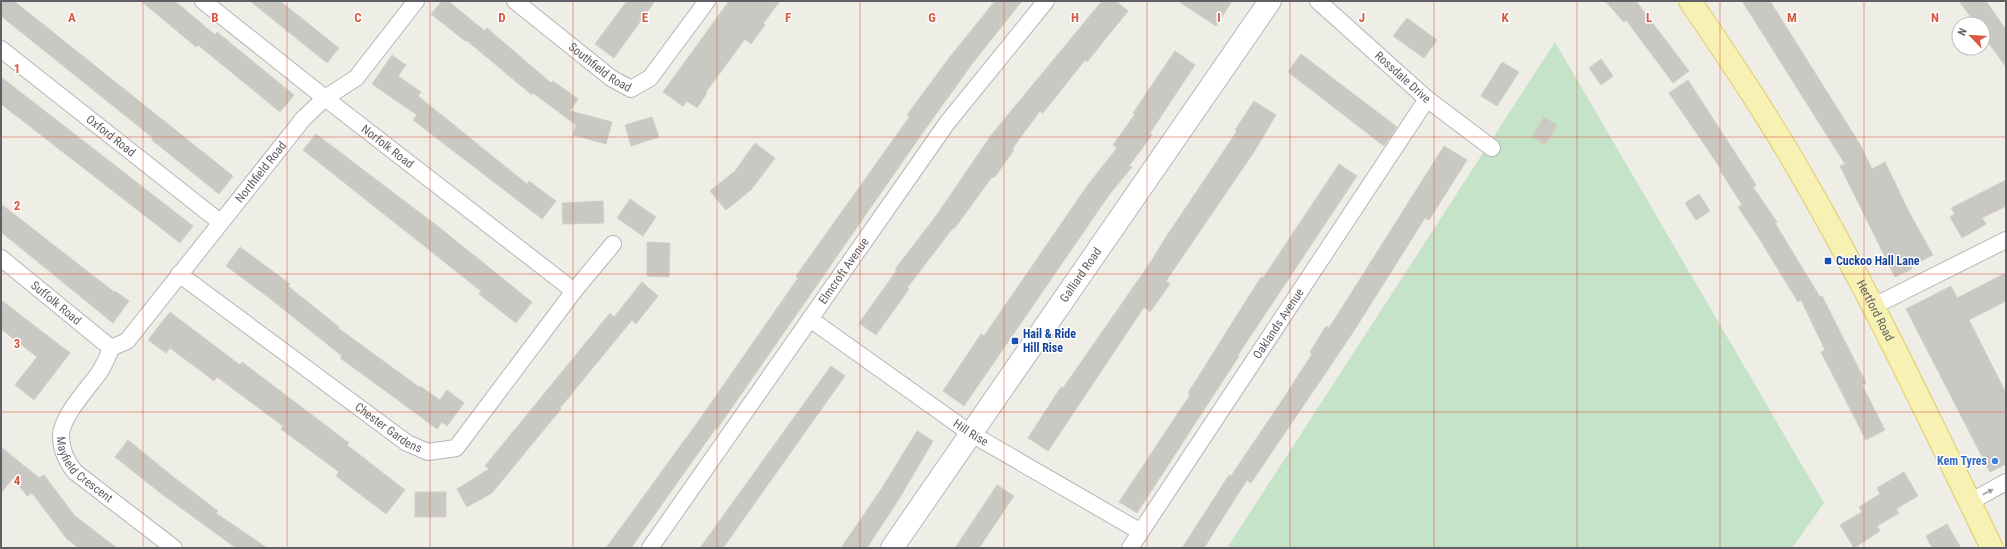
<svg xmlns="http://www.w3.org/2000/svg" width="2007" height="549" viewBox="0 0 2007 549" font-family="'Roboto Condensed',sans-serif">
<rect width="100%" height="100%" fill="#eeede6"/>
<path fill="#c5e3c8" d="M1555,42L1824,503L1792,548H1227Z"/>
<g fill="#cac8c3" stroke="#d3cfc5">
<path d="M1,1H14L233,176L219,194L152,140L153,138L1,16Z"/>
<path d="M141,1H175L215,35L217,32L294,95L280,112L198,45L196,47Z"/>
<path d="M250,1H280L339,48L327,63Z"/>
<path d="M442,1H448L485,31L487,28L551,83L553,81L578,99L570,111L612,122L606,144L573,135L576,125L533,93L532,95L466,40L465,41L431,14Z"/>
<path d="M627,1H655L614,58L595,44Z"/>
<path d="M729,1H780L763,24L765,25L751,44L745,39L706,92L707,93L697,108L687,101L683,106L663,92Z"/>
<path d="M995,1H1022L972,64L926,128L717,429L716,428L631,548H606L697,423L798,278L796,276L910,116L907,115L949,58Z"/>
<path d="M1102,1H1116L1128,11L1087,62L1085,60L1043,113L1040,111L1012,149L1014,150L994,178L992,177L954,229L953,228L907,288L909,289L876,335L859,323L897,270L895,269L936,216L992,134Z"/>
<path d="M1178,1H1232L1216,26Z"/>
<path d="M1605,1H1636L1689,71L1673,83L1626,20L1624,22Z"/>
<path d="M1742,1H1770L1861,146L1872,169L1885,162L1910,214L1933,255L1911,266L1912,269L1895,277L1840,166L1845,164Z"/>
<path d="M1959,1H1986L2006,30V67L1983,35V24H1976Z"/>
<path d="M1407,18L1437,40L1424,58L1393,36Z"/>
<path d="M1175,51L1195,65L1150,133L1152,135L1129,166L1132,167L1109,195L964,406L943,391L981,334L984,336L1087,186L1117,148L1113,145L1135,114L1133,113Z"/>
<path d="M1301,54L1397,127L1384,146L1288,72Z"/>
<path d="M392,55L406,65L398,76L421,92L418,96L527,184L529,181L556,201L542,219L413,120L417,115L372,84Z"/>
<path d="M1601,59L1613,76L1601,85L1589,68Z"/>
<path d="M1502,62L1519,72L1497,106L1481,96Z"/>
<path d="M1,77L193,226L180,243L1,104Z"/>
<path d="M1688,80L1756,185L1753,187L1777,222L1775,223L1820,297L1822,296L1866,383L1862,385L1885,430L1866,440L1821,352L1825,350L1801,300L1798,302L1757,235L1738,207L1742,205L1720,170L1721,169L1669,93Z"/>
<path d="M1254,101L1276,115L1254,152L1166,281L1170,284L1150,312L1144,307L1048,451L1028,438L1061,387L1063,388L1150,263L1166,237L1237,131L1235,130Z"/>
<path d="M652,117L659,137L631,146L625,125Z"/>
<path d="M1544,117L1557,125L1545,145L1532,137Z"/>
<path d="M316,134L440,228L532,302L516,323L479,294L481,291L303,150Z"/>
<path d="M755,143L775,158L751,190L726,210L710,191L735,171Z"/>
<path d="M1444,146L1467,160L1429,220L1425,218L1352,334L1251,483L1247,480L1204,548H1182L1229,475L1231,476L1287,393L1312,354L1310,352L1326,326L1329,328Z"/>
<path d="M1339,164L1357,176L1238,355L1239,356L1137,513L1119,502L1190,395L1188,393L1261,277L1263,278Z"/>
<path d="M2006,180V206L1982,218L1986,224L1962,238L1950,217L1955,214L1951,208Z"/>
<path d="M1699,194L1710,211L1696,220L1685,203Z"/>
<path d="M630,199L656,217L643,236L617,218Z"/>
<path d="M603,201L604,223L563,224L562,203Z"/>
<path d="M1,204L114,292L115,291L129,301L113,323L1,232Z"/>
<path d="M647,242L670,243L669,277L647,276Z"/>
<path d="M240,247L290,284L288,286L339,327L338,328L419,387L420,386L440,400L447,390L464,403L447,426L442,422L437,429L406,406L340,358L342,356L268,297L226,266Z"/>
<path d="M2006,273V301L1969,320L2006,393V464L1990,472L1906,309L1951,286L1957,298Z"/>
<path d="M642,282L658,296L636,324L632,320L560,408L561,409L492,493L467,507L457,489L489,469L485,466L610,313L614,317Z"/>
<path d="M1,300L70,353L34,400L15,385L37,357L1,329Z"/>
<path d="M170,312L240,365L242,362L349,443L347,445L405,490L386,514L336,476L339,472L281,429L283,426L217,377L214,381L170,348L166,353L148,340Z"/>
<path d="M831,366L845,376L723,548H700Z"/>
<path d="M917,431L933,441L899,499L867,548H841L882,488Z"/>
<path d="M128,440L176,479L218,511L216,513L267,548H236L163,495L115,457Z"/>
<path d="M1,447L39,478L44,475L75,516L117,548H79L67,539L32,493L27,496L13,478L1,493Z"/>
<path d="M1904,472L1918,496L1896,509L1899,513L1877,526L1880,531L1854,548L1840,525L1862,512L1859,507L1880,494L1877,488Z"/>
<path d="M997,485L1014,496L979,548H955Z"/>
<rect x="415" y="492" width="31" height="25"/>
<path d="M1947,524L1961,548H1932L1926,536Z"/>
</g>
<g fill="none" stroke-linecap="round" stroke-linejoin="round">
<g stroke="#b3b5b9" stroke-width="18">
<g id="street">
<path id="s1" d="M203,1L325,98L574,291"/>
<path id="s2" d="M515,1L611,78L631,89L650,78L707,1"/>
<path id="s3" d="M1318,1L1427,99L1492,148"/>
<path id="s4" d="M1,49L220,222"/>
<path id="s5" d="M1,258L111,348"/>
<path id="s6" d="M179,274L407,443L428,452L456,448L574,291L613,244"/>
<path d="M1872,307L2006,240"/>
<path id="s7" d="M810,319L970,433L1141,532"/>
<path id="s8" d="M111,348L127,341L303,119L325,98L356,78L416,1"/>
<path id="s9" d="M111,348C108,357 104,365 99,373C88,388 61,417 61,436C61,450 66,461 75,472L174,548"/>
<path d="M1970,502L2006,482"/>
<path id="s10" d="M650,548L947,123L1046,1"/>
<path id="s11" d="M1130,548L1427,99"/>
</g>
</g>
<g stroke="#b5b7bc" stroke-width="24">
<g id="secondary">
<path id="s12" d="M892,548L1270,1"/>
</g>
</g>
<g stroke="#e4ca6a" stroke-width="24">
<g id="primary">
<path id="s13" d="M1690,1C1730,60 1770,119 1805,181C1873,299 1933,426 1992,548"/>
</g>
</g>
<use href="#street" stroke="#fff" stroke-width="16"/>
<use href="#secondary" stroke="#fff" stroke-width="22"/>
<use href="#primary" stroke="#f7f1b3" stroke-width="22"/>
</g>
<defs><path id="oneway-solid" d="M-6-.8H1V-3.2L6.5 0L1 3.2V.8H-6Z"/></defs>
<use fill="#9ea0a3" href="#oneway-solid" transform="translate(1988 492) rotate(-28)"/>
<path fill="none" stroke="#d85942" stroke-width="1" stroke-opacity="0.55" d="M143,1V548M287,1V548M430,1V548M573,1V548M717,1V548M860,1V548M1004,1V548M1147,1V548M1290,1V548M1434,1V548M1577,1V548M1720,1V548M1864,1V548M1,137H2006M1,274H2006M1,412H2006"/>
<g fill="#1a4fb4" stroke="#fff" stroke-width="1.5">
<rect x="1824" y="257" width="8" height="8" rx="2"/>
<rect x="1011" y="337" width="8" height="8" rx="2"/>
</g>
<circle fill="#3f7fe0" stroke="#fff" stroke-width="1.5" cx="1995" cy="461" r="4"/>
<g text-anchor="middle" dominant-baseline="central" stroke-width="3" stroke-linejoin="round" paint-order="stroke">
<g font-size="12" fill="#5e6065" stroke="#fff">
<text stroke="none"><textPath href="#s2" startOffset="108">Southfield Road</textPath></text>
<text stroke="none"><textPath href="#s3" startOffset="114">Rossdale Drive</textPath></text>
<text stroke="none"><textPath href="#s4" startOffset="140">Oxford Road</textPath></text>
<text stroke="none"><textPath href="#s1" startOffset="235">Norfolk Road</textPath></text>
<text stroke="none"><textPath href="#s8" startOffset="233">Northfield Road</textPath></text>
<text stroke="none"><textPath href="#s10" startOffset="338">Elmcroft Avenue</textPath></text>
<text stroke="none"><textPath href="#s12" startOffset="332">Galliard Road</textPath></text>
<text stroke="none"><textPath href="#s5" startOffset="71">Suffolk Road</textPath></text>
<text stroke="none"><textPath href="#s13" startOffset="361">Hertford Road</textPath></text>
<text stroke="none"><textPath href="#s11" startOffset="269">Oaklands Avenue</textPath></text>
<text stroke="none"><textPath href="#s6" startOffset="260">Chester Gardens</textPath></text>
<text stroke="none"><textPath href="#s7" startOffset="197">Hill Rise</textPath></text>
<text stroke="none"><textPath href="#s9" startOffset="145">Mayfield Crescent</textPath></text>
</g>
<g font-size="12" font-weight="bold" fill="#164399" stroke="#fff" text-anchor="start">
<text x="1836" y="261">Cuckoo Hall Lane</text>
<text x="1023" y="334">Hail &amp; Ride<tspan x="1023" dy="14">Hill Rise</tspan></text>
</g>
<g font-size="12" font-weight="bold" fill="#366cbe" stroke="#fff" text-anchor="end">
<text x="1987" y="461">Kem Tyres</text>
</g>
</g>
<g font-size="13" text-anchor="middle" font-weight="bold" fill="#d85942" stroke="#fff" stroke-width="3" stroke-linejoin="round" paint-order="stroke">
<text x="72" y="22">A</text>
<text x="215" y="22">B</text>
<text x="358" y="22">C</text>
<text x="502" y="22">D</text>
<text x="645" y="22">E</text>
<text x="788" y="22">F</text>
<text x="932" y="22">G</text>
<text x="1075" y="22">H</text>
<text x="1219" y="22">I</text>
<text x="1362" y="22">J</text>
<text x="1505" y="22">K</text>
<text x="1649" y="22">L</text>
<text x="1792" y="22">M</text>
<text x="1935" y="22">N</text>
<text x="17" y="73">1</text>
<text x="17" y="210">2</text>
<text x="17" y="348">3</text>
<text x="17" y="485">4</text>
</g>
<rect width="2007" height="549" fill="none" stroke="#5e6065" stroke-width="4"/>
<g transform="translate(1971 36) rotate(295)"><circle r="19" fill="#ffffff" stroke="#bfbfc1"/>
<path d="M0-3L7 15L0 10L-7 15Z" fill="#d85942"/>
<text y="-6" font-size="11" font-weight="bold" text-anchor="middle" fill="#5e6065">N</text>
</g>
</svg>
